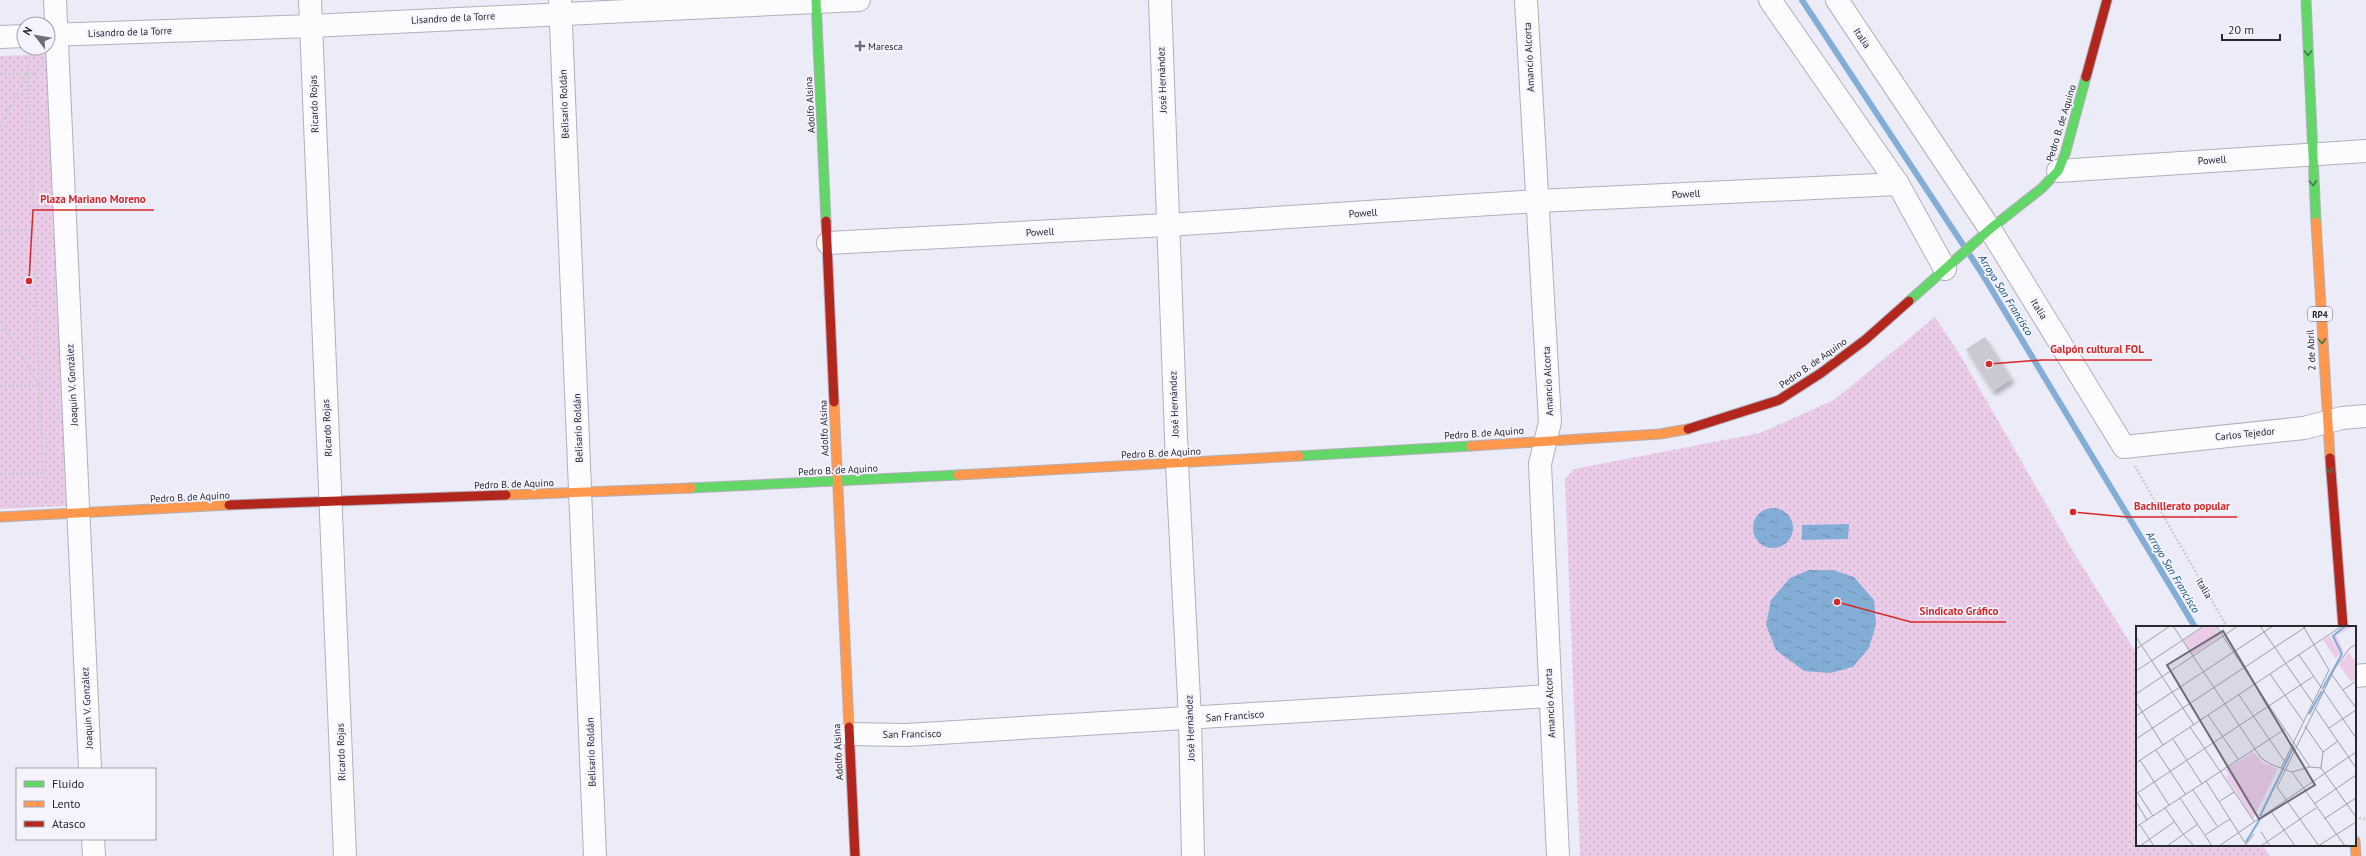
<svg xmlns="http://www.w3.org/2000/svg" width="2366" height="856" viewBox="0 0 2366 856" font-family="'PT Sans',sans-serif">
<defs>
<pattern id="park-dots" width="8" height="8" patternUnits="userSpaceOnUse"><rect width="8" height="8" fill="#eacce9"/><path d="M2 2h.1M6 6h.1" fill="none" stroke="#c9afc8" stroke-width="1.8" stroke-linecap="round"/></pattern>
<pattern id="water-ripples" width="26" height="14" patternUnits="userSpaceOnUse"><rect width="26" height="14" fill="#84add6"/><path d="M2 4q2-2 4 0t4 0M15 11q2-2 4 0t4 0" fill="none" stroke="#6c8dae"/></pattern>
<filter id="shadow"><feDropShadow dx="2.5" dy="4.5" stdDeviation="2" flood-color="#0004"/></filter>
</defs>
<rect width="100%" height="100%" fill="#ecebf8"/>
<g fill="url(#park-dots)">
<path d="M50,54L66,506L0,509V56Z"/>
<path d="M1935,317L1962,358L2073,551L2137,654V845H2262L2270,856H1580L1565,479L1574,469L1760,433L1834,400Z"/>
</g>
<g fill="url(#water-ripples)">
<circle cx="1773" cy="528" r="20"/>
<path d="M1849,524L1848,539L1802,540V525Z"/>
<path d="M1809,570H1833L1854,577L1874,600L1876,625L1869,648L1853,667L1830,673L1804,671L1776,650L1766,625L1771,600L1790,578Z"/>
</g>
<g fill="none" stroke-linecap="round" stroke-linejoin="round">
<path stroke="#84add6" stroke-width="6" d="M1802,0L1981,272L2195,627"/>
</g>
<path fill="#cac8d2" filter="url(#shadow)" d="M1985,337L2012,379L1993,391L1966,349Z"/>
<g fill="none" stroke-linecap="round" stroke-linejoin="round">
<g stroke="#b1b0ba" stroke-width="24">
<g id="street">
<path d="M55,0L90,769"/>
<path d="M310,0L345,856"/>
<path d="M560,0L595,856"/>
<path d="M1160,0L1177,464L1190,719L1193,856"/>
<path d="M1526,0L1550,422L1540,464L1558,856"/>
<path d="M1770,0L1898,184L1945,269"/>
<path d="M1837,0L1990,229L2124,447L2304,428L2342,418L2366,416"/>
<path d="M48,35L311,26L859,0"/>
<path d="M0,37L24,36"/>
<path d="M2058,171L2366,151"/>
<path d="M828,243L1167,225L1538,201L1898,184"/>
<path d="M2355,676L2366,675"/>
<path d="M848,734L906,735L1550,696"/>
<path d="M93,839L94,856"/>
</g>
</g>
<g stroke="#b1b0ba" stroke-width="11">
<g id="fast">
<path d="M816,0L826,221"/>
<path d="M2306,0L2316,222"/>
<path d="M1909,301L1990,229L2042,188L2058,171L2065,154L2086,77"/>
<path d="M1299,456L1471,446"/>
<path d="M691,488L958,475"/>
</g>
</g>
<g stroke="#b1b0ba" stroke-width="11">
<g id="slow">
<path d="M2316,222L2330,458"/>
<path d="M834,402L849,727"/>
<path d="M1471,446L1660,434L1688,429"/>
<path d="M958,475L1299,456"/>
<path d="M506,495L691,488"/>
<path d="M0,517L229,505"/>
<path d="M2355,841L2356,856"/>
</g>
</g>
<g stroke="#b1b0ba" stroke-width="11">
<g id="jam">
<path d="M2086,77L2107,0"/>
<path d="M826,221L834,402"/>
<path d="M1688,429L1779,400L1821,373L1865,340L1909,301"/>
<path d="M2330,458L2343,627"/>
<path d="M229,505L506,495"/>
<path d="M849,727L855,856"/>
</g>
</g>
<g stroke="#cdccd1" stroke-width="2.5" stroke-dasharray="2 2" stroke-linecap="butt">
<path d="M29,56L28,73H39"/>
<path d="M0,75L28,73L43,482L55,493"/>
<path d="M0,127L27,74"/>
<path d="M0,231L34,230"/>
<path d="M0,321L39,385"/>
<path d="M0,386L39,385"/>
<path d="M2135,466L2227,627"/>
<path d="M0,474L43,473"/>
<path d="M2355,818L2366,819"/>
</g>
<use href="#street" stroke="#fcfcfe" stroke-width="22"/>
<use href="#fast" stroke="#63d668" stroke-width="9"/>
<use href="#slow" stroke="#ff974d" stroke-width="9"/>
<use href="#jam" stroke="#b3261e" stroke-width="9"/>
</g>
<defs><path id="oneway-chevron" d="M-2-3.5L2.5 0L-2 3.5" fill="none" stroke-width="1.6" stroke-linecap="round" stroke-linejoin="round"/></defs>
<g stroke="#43764a">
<use href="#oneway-chevron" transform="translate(2308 53) rotate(88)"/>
<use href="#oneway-chevron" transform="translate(2313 183) rotate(87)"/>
<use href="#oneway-chevron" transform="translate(2322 341) rotate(87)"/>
<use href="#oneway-chevron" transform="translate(2330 470) rotate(85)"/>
</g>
<path fill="#6d6c77" stroke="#f5f4fe" stroke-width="1.5" d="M858 40h4v4h4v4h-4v4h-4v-4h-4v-4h4z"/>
<g text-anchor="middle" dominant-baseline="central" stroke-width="3.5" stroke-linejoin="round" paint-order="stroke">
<rect fill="#f5f4fe" stroke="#66656e" stroke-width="1" x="2308" y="307" width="24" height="14" rx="3"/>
<g font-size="9" font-weight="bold" fill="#292831">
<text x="2320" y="314">RP4</text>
</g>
<g font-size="10" fill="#292831" stroke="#f5f4fe">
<text transform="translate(453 18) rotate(-3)">Lisandro de la Torre</text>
<text transform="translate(130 32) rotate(-2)">Lisandro de la Torre</text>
<text transform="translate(1862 38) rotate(56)">Italia</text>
<text transform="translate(1529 57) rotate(-93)">Amancio Alcorta</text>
<text transform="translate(1162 80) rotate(-92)">José Hernández</text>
<text transform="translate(314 104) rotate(-92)">Ricardo Rojas</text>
<text transform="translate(564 104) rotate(-92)">Belisario Roldán</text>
<text transform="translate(810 105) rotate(-93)">Adolfo Alsina</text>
<text transform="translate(2061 123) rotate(-73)">Pedro B. de Aquino</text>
<text transform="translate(2212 160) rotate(-4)">Powell</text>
<text transform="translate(1686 194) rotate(-3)">Powell</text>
<text transform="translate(1363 213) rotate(-4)">Powell</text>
<text transform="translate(1040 232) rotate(-3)">Powell</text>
<text transform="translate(2039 309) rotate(58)">Italia</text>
<text transform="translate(2311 350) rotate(-93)">2 de Abril</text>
<text transform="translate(1813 363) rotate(-35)">Pedro B. de Aquino</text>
<text transform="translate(1548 381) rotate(-93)">Amancio Alcorta</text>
<text transform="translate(72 385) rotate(-93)">Joaquín V. González</text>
<text transform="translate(1174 404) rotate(-92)">José Hernández</text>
<text transform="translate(327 428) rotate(-93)">Ricardo Rojas</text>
<text transform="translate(578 428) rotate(-92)">Belisario Roldán</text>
<text transform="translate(824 428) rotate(-92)">Adolfo Alsina</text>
<text transform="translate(1484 433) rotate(-4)">Pedro B. de Aquino</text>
<text transform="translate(2245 434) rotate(-6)">Carlos Tejedor</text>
<text transform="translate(1161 453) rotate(-3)">Pedro B. de Aquino</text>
<text transform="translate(838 470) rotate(-3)">Pedro B. de Aquino</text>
<text transform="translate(514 484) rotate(-2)">Pedro B. de Aquino</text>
<text transform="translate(190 497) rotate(-3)">Pedro B. de Aquino</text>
<text transform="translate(2204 588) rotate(60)">Italia</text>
<text transform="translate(1550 703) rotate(-93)">Amancio Alcorta</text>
<text transform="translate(87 708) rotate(-93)">Joaquín V. González</text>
<text transform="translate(1235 716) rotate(-4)">San Francisco</text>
<text transform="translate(1190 728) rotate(-92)">José Hernández</text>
<text transform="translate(912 734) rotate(-1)">San Francisco</text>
<text transform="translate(341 752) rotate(-92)">Ricardo Rojas</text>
<text transform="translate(591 752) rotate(-92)">Belisario Roldán</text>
<text transform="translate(838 752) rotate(-93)">Adolfo Alsina</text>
</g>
<g font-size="10" fill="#292831" stroke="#f5f4fe" text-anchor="start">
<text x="868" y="46">Maresca</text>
</g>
<g font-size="11" font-style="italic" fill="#0c5083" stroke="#f5f4fe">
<text transform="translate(2006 295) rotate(58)">Arroyo San Francisco</text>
<text transform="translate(2173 572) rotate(59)">Arroyo San Francisco</text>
</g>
</g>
<g transform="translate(2136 626)">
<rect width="220" height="220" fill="#ecebf8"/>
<path d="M213,26L220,37V53L215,56L203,39Z" fill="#eacce9"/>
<path d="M209,0H218L200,9L207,24L204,31L196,11Z" fill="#eacce9"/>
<path d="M69,0H78L85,10L56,29L47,15ZM194,10L203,28L200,33L187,14ZM117,126L127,137L142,143L117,193L90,151L93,149L89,144Z" fill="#eacce9"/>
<path fill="none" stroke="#84add6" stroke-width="2" d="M187,62L206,28L197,10L209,0M173,88L186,65M124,190L158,120M110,216L124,193"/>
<path fill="none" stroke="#9e9da8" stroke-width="1" d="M37,0L125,132L134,138L156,146L174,141L185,142L220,191M80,0L174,141M124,0L177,77M0,11L58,99M0,23L34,0M163,29L220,112M0,45L68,0M134,48L167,95M196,49L220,82M207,64L220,55M0,68L102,0M103,69L149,136M0,76L27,119M179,82L220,142M72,89L102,133M0,90L137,0M169,100L187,126L185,142M54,101L118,195M193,102L220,84M0,113L171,0M37,113L66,158M20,124L50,169M187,126L202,115M4,134L33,179M0,137L206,0M145,142L193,44L167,0M156,146L209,220M70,155L111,220M57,164L81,200M2,167L17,190M0,168L178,50M44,172L76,220M84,175L98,166M0,176L11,194M178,178L220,149M29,182L47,208L58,220M134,184L159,220M188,193L220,172M4,199L18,220M0,201L149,103M125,206L134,220M69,209L94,193M110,218L118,208M4,220L38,196M31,220L62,198M83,220L220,126M125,220L180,182M182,220L220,196M183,220L141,161L199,42L213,23L220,18"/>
<path fill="#6d6c77" fill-opacity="0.15" stroke="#6d6c77" stroke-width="2" d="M87,5L179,159L123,193L31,39Z"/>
<rect width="220" height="220" fill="none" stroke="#292831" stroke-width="2"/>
</g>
<path fill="none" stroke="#d62828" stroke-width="1.5" d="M29 281L33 210H154M1989 364L2042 360H2152M2073 512L2126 517H2237M1837 602L1911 622H2006"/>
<g fill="#d62828" stroke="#f5f4fe" stroke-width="1.5">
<circle cx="29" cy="281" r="4"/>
<circle cx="1989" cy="364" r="4"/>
<circle cx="2073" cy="512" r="4"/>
<circle cx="1837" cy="602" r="4"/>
</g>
<g font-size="11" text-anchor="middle" font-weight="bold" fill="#d62828" stroke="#f5f4fe" stroke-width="3.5" stroke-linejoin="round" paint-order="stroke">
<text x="93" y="203">Plaza Mariano Moreno</text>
<text x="2097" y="353">Galpón cultural FOL</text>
<text x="2182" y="510">Bachillerato popular</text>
<text x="1959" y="615">Sindicato Gráfico</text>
</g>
<rect x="16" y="768" width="140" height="72" fill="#f5f4fe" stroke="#a3a2ac"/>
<rect x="24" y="781" width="20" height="6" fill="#63d668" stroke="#a3a2ac"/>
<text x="52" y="788" font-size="12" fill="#292831">Fluido</text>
<rect x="24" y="801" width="20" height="6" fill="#ff974d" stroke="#a3a2ac"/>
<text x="52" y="808" font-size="12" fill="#292831">Lento</text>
<rect x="24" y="821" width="20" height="6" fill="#b3261e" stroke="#a3a2ac"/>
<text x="52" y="828" font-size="12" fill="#292831">Atasco</text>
<g transform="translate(36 36) rotate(301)"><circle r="19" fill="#f5f4fe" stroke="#a3a2ac"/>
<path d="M0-3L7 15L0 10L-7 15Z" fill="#6d6c77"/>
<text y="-6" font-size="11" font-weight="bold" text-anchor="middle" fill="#292831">N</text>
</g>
<path d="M2222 34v6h58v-6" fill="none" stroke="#292831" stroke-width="2"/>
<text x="2228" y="34" font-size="12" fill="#292831" stroke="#f5f4fe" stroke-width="3" paint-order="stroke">20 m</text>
</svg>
